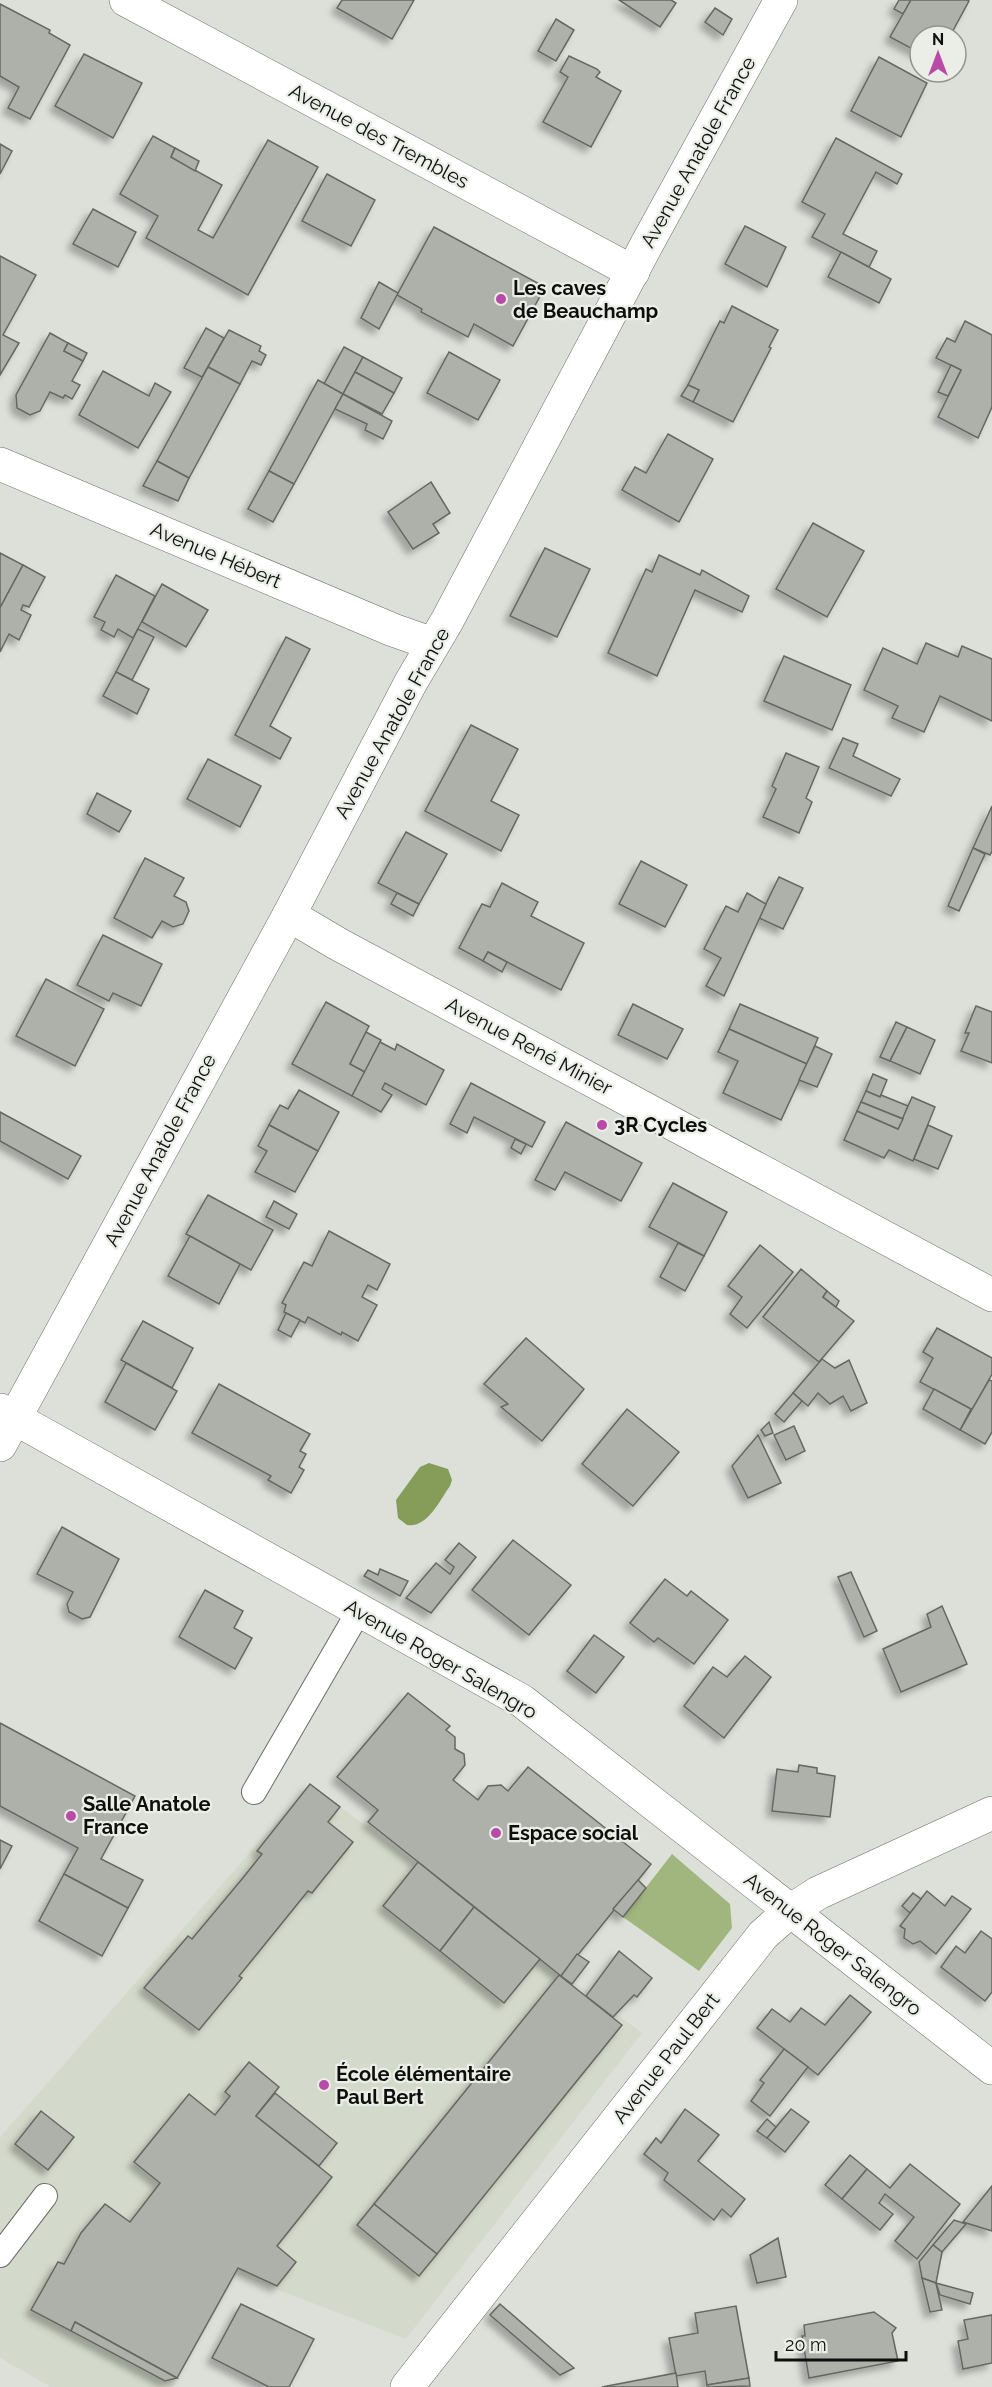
<svg xmlns="http://www.w3.org/2000/svg" width="992" height="2387" viewBox="0 0 992 2387" font-family="Raleway,sans-serif">
<defs>
<filter id="shadow"><feDropShadow dx="-5.5" dy="5.5" stdDeviation="3" flood-color="#0004"/></filter>
</defs>
<rect width="100%" height="100%" fill="#dde0d9"/>
<path fill="#d4dacb" d="M310,1784L642,2033L406,2339L237,2274L173,2387H51L0,2358V2137Z"/>
<path fill="#a1b57f" d="M672,1854L730,1904L732,1928L699,1971L623,1917Z"/>
<path fill="#869d5a" d="M429,1463L448,1469L452,1480L450,1486C439,1501 428,1528 407,1525L398,1518L396,1500L420,1467Z"/>
<g fill="#aeb1aa" stroke="#656861" stroke-width="1.5" filter="url(#shadow)">
<path d="M342,0H414L392,39L337,8Z"/>
<path d="M619,0H671L676,3L660,27Z"/>
<path d="M899,0H911L903,14L894,9Z"/>
<path d="M911,0H967L969,1L950,36H920V53L890,37Z"/>
<path d="M0,4L50,30L49,33L70,45L30,119L8,108L19,87L0,76Z"/>
<path d="M715,8L732,19L723,35L705,22Z"/>
<path d="M556,19L574,30L556,61L538,51Z"/>
<path d="M84,54L142,83L113,138L55,106Z"/>
<path d="M569,56L597,69L600,72L596,77L621,91L591,147L543,122L568,77L560,72Z"/>
<path d="M879,57L927,83L901,137L851,111Z"/>
<path d="M153,136L175,148L171,157L222,185L198,230L213,238L268,140L318,167L248,295L146,238L158,216L120,194Z"/>
<path d="M836,138L902,174L897,184L876,172L843,234L877,251L869,267L812,237L825,214L802,202Z"/>
<path d="M0,144L12,151L0,174Z"/>
<path d="M175,148L199,161L195,171L171,157Z"/>
<path d="M327,174L375,200L351,246L302,221Z"/>
<path d="M93,209L136,232L118,267L73,244Z"/>
<path d="M745,226L786,247L767,287L725,264Z"/>
<path d="M434,227L545,287L513,346L474,324L468,337L421,312L422,309L397,295Z"/>
<path d="M841,252L891,279L879,303L828,277Z"/>
<path d="M0,256L36,275L3,335L19,343L0,375Z"/>
<path d="M379,282L398,293L379,329L361,318Z"/>
<path d="M732,306L778,330L769,347L771,348L733,422L693,402L699,390L688,385L720,321L724,323Z"/>
<path d="M965,321L992,335V407L978,438L938,417L961,370L936,358L947,338L955,342Z"/>
<path d="M206,328L224,338L202,377L184,368Z"/>
<path d="M229,330L261,346L259,351L266,355L261,365L252,361L240,384L208,367Z"/>
<path d="M50,333L68,343L64,351L83,361L72,381L80,385L72,399L65,395L63,398L50,392L40,411L30,415L17,408L16,395Z"/>
<path d="M68,343L87,353L83,361L64,351Z"/>
<path d="M344,347L363,357L343,394L324,384Z"/>
<path d="M449,352L500,380L478,420L427,393Z"/>
<path d="M363,357L402,378L394,393L355,372Z"/>
<path d="M951,365L961,370L948,396L938,392Z"/>
<path d="M208,367L240,384L189,478L157,461Z"/>
<path d="M103,371L149,396L155,383L171,392L138,448L79,415Z"/>
<path d="M355,372L394,393L382,414L343,394Z"/>
<path d="M318,380L343,394L294,484L269,471Z"/>
<path d="M688,385L699,390L693,402L681,396Z"/>
<path d="M343,394L392,421L383,439L365,430L367,424L335,409Z"/>
<path d="M668,434L713,459L679,522L622,490L635,467L646,473Z"/>
<path d="M157,461L189,478L178,501L143,486Z"/>
<path d="M269,471L294,484L273,522L248,509Z"/>
<path d="M431,482L450,513L433,524L439,533L413,549L388,512Z"/>
<path d="M813,523L864,551L827,617L776,589Z"/>
<path d="M545,548L590,569L557,637L510,616Z"/>
<path d="M0,553L23,565L0,608Z"/>
<path d="M659,555L700,575L702,570L749,596L742,612L695,590L657,676L608,653L646,569L652,572Z"/>
<path d="M23,565L45,577L29,607L23,605L21,610L31,615L19,640L9,634L0,652V608Z"/>
<path d="M116,575L155,596L133,638L118,629L114,637L101,630L105,622L94,617Z"/>
<path d="M162,584L208,610L186,647L142,622Z"/>
<path d="M138,629L154,637L132,680L116,672Z"/>
<path d="M286,637L310,649L270,726L291,738L280,759L235,735Z"/>
<path d="M926,643L958,657L962,646L992,659V721L940,696L924,732L892,718L898,706L864,690L883,648L917,664Z"/>
<path d="M784,656L851,685L832,730L764,701Z"/>
<path d="M116,672L149,689L137,714L103,696Z"/>
<path d="M471,725L518,749L491,801L519,815L501,851L425,811Z"/>
<path d="M843,738L858,744L853,756L900,779L891,796L829,768Z"/>
<path d="M786,753L819,767L806,798L812,802L799,833L763,817L776,789L772,786Z"/>
<path d="M208,759L261,786L240,827L187,799Z"/>
<path d="M97,793L131,811L119,832L87,814Z"/>
<path d="M992,806V851L990,855L973,848Z"/>
<path d="M406,832L447,854L419,904L378,883Z"/>
<path d="M973,848L985,854L959,911L948,906Z"/>
<path d="M145,858L184,878L174,896L186,902L189,911L183,924L173,927L162,921L152,938L114,918Z"/>
<path d="M641,861L687,885L665,927L619,904Z"/>
<path d="M779,877L803,888L783,929L759,918Z"/>
<path d="M502,883L538,902L531,916L584,943L561,990L488,952L483,961L459,948L482,904L490,907Z"/>
<path d="M397,893L419,904L413,916L391,904Z"/>
<path d="M747,893L766,904L724,996L706,986L721,958L704,949L726,906L738,912Z"/>
<path d="M103,935L162,964L141,1006L113,993L109,1001L77,985Z"/>
<path d="M488,952L507,962L502,972L483,961Z"/>
<path d="M46,979L104,1009L75,1066L16,1036Z"/>
<path d="M326,1002L369,1026L350,1064L365,1072L352,1096L292,1064Z"/>
<path d="M633,1004L683,1029L667,1059L618,1035Z"/>
<path d="M740,1004L818,1038L807,1064L729,1029Z"/>
<path d="M976,1006L992,1012V1063L961,1051L969,1033H965Z"/>
<path d="M896,1022L907,1027L890,1061L880,1057Z"/>
<path d="M907,1027L935,1040L920,1074L890,1061Z"/>
<path d="M729,1029L807,1064L781,1120L723,1093L738,1061L718,1052Z"/>
<path d="M366,1032L381,1040L365,1072L350,1064Z"/>
<path d="M380,1042L395,1050L397,1044L444,1070L426,1105L385,1083L382,1089L392,1095L381,1112L352,1096Z"/>
<path d="M815,1046L832,1054L817,1087L799,1080Z"/>
<path d="M873,1074L887,1080L880,1097L866,1091Z"/>
<path d="M471,1083L545,1122L532,1147L474,1117L467,1133L450,1124Z"/>
<path d="M299,1090L339,1112L318,1151L269,1125L280,1105L288,1109Z"/>
<path d="M866,1091L880,1097L881,1095L908,1106L903,1119L861,1102Z"/>
<path d="M912,1097L935,1107L913,1161L889,1150L884,1158L844,1140L857,1111L898,1129Z"/>
<path d="M861,1102L903,1119L898,1129L857,1111Z"/>
<path d="M0,1112L81,1156L68,1179L0,1141Z"/>
<path d="M566,1122L642,1163L621,1201L565,1172L555,1190L535,1180Z"/>
<path d="M269,1125L318,1151L295,1192L255,1172L267,1151L258,1146Z"/>
<path d="M928,1125L952,1136L938,1169L914,1159Z"/>
<path d="M515,1139L526,1144L521,1154L511,1148Z"/>
<path d="M673,1183L727,1212L704,1256L649,1227Z"/>
<path d="M208,1195L273,1230L251,1270L186,1234Z"/>
<path d="M274,1201L297,1214L289,1229L266,1217Z"/>
<path d="M329,1231L390,1264L377,1290L368,1285L362,1297L377,1305L358,1341L342,1332L341,1335L308,1317L305,1323L284,1312L286,1305L282,1303L304,1262L312,1266Z"/>
<path d="M190,1236L240,1264L219,1304L168,1276Z"/>
<path d="M678,1243L704,1256L685,1291L660,1277Z"/>
<path d="M760,1245L793,1272L747,1328L730,1314L742,1297L728,1286Z"/>
<path d="M801,1269L827,1291L823,1297L854,1321L819,1362L763,1317Z"/>
<path d="M827,1291L839,1301L836,1307L823,1297Z"/>
<path d="M286,1313L300,1320L291,1337L278,1330Z"/>
<path d="M143,1321L193,1348L172,1388L121,1360Z"/>
<path d="M937,1328L992,1358V1374L974,1408L971,1409L920,1382L933,1358L923,1352Z"/>
<path d="M526,1338L584,1389L542,1441L501,1407L508,1404L484,1384Z"/>
<path d="M822,1359L835,1368L849,1360L867,1403L851,1411L843,1396L830,1404L818,1393L808,1406L793,1393Z"/>
<path d="M126,1363L177,1391L155,1430L105,1402Z"/>
<path d="M989,1380L992,1381V1432L985,1444L960,1430Z"/>
<path d="M219,1384L310,1434L300,1451L306,1454L299,1467L304,1470L291,1493L268,1480L271,1476L192,1433Z"/>
<path d="M934,1389L971,1409L960,1430L923,1409Z"/>
<path d="M793,1393L802,1401L784,1422L775,1414Z"/>
<path d="M627,1409L679,1452L633,1506L582,1464Z"/>
<path d="M769,1422L773,1433L765,1436L761,1430Z"/>
<path d="M794,1426L805,1451L786,1460L774,1435Z"/>
<path d="M758,1435L781,1483L748,1498L732,1466Z"/>
<path d="M62,1527L119,1559L90,1617L82,1619L69,1612L67,1604L73,1592L37,1574Z"/>
<path d="M513,1540L571,1585L529,1635L472,1590Z"/>
<path d="M459,1543L476,1557L431,1613L406,1598L436,1563L450,1574L454,1567L445,1560Z"/>
<path d="M380,1569L408,1581L400,1596L364,1576L368,1570L378,1575Z"/>
<path d="M851,1572L877,1631L864,1637L838,1577Z"/>
<path d="M665,1579L687,1596L691,1591L728,1620L694,1664L658,1638L654,1642L630,1623Z"/>
<path d="M205,1590L243,1611L234,1628L252,1638L235,1669L179,1637Z"/>
<path d="M942,1606L967,1664L901,1692L883,1649L931,1627L927,1614Z"/>
<path d="M594,1635L624,1657L596,1693L567,1671Z"/>
<path d="M745,1656L771,1677L724,1738L684,1706L713,1667L727,1677Z"/>
<path d="M408,1693L450,1726L446,1730L455,1737V1749L464,1754L465,1765L453,1780L478,1800L488,1786L501,1785L508,1791L528,1767L651,1864L561,1976L368,1822L378,1810L337,1777Z"/>
<path d="M0,1723L135,1796L101,1859L143,1880L128,1908L64,1874L78,1848L0,1806Z"/>
<path d="M799,1765L817,1768V1773L835,1776L830,1817L772,1811L777,1769L798,1772Z"/>
<path d="M310,1784L340,1807L328,1822L353,1842L312,1893L308,1891L257,1954L239,1976L242,1978L199,2030L144,1988L188,1936L192,1939L242,1879L262,1854L257,1851Z"/>
<path d="M0,1840L12,1846L0,1869Z"/>
<path d="M418,1862L474,1907L440,1951L383,1906Z"/>
<path d="M64,1874L128,1908L102,1956L39,1921Z"/>
<path d="M638,1880L646,1888L623,1917L613,1909Z"/>
<path d="M927,1891L945,1906L952,1896L971,1909L936,1954L920,1941L913,1944L904,1938L905,1929L900,1926Z"/>
<path d="M913,1893L921,1899L910,1913L902,1906Z"/>
<path d="M474,1907L540,1959L504,2003L440,1951Z"/>
<path d="M981,1931L992,1939V1992L985,2001L941,1967L956,1946L965,1953Z"/>
<path d="M619,1951L652,1978L637,1997L634,1995L613,2017L586,1996Z"/>
<path d="M577,1954L589,1962L572,1984L561,1976Z"/>
<path d="M559,1975L622,2025L437,2254L374,2204Z"/>
<path d="M850,1995L871,2012L818,2075L757,2028L772,2009L790,2022L801,2008L825,2025Z"/>
<path d="M784,2049L808,2067L770,2116L751,2101L764,2083L760,2080Z"/>
<path d="M249,2062L279,2087L256,2116L332,2177L277,2246L296,2262L277,2286L238,2268L177,2378L75,2322L71,2331L31,2310L58,2262L64,2264L81,2233L105,2204L130,2222L160,2183L134,2162L189,2094L215,2115L230,2096L225,2092Z"/>
<path d="M275,2093L337,2143L319,2166L256,2116Z"/>
<path d="M685,2109L719,2135L698,2161L745,2199L731,2217L722,2209L714,2220L664,2180L668,2173L644,2154L656,2138L661,2143Z"/>
<path d="M791,2109L809,2122L785,2152L767,2138Z"/>
<path d="M41,2111L74,2137L48,2170L15,2144Z"/>
<path d="M767,2119L776,2127L767,2138L757,2131Z"/>
<path d="M850,2155L867,2169L842,2199L825,2185Z"/>
<path d="M910,2164L960,2204L917,2259L895,2241L914,2217L885,2194L879,2203L893,2214L880,2230L842,2199L867,2169L890,2188Z"/>
<path d="M992,2186V2231L963,2222Z"/>
<path d="M374,2204L437,2254L419,2276L357,2225Z"/>
<path d="M954,2220L966,2224L942,2252L933,2245Z"/>
<path d="M778,2238L786,2277L757,2283L750,2255Z"/>
<path d="M933,2245L942,2252L936,2283L922,2278L919,2262Z"/>
<path d="M922,2278L936,2283L942,2310L930,2312Z"/>
<path d="M936,2283L973,2293L970,2304L940,2295Z"/>
<path d="M241,2304L314,2339L289,2387H269L212,2358Z"/>
<path d="M500,2304L554,2351L574,2368L560,2375L490,2315Z"/>
<path d="M736,2306L749,2378L707,2385L705,2371L676,2376L669,2338L698,2333L695,2313Z"/>
<path d="M874,2312L896,2328L892,2333L898,2361L809,2378L802,2336H805L804,2325Z"/>
<path d="M992,2315V2363L963,2369L958,2341L968,2339L964,2320Z"/>
<path d="M75,2322L133,2354L177,2378L165,2381L71,2331Z"/>
<path d="M676,2373L678,2387H602Z"/>
<path d="M749,2378L750,2386L708,2387L707,2385Z"/>
</g>
<g fill="none" stroke-linecap="round" stroke-linejoin="round">
<g stroke="#6b6e67" stroke-width="26">
<g id="service">
<path d="M254,1792L359,1611"/>
<path d="M0,2255L45,2196"/>
</g>
</g>
<g stroke="#6b6e67" stroke-width="34">
<g id="minor">
<path d="M126,0L633,272"/>
<path d="M0,464L393,630L433,644"/>
<path d="M289,915L338,944L992,1295"/>
<path d="M0,1410L522,1701L992,2068"/>
<path d="M407,2387L763,1935L790,1911L818,1893L992,1813"/>
</g>
</g>
<g stroke="#6b6e67" stroke-width="34">
<path id="tertiary" d="M0,1445L289,915L411,682L447,621L648,242L781,0"/>
</g>
<use href="#service" stroke="#fff" stroke-width="24"/>
<use href="#minor" stroke="#fff" stroke-width="33"/>
<use href="#tertiary" stroke="#fff" stroke-width="33"/>
</g>
<g fill="#b94aa7" stroke="#eaeee6" stroke-width="2">
<circle cx="501" cy="299" r="6"/>
<circle cx="602" cy="1125" r="6"/>
<circle cx="71" cy="1816" r="6"/>
<circle cx="496" cy="1833" r="6"/>
<circle cx="324" cy="2085" r="6"/>
</g>
<g text-anchor="middle" dominant-baseline="central" stroke-width="4.5" stroke-linejoin="round" paint-order="stroke">
<g font-size="20" fill="#0e0f0d" stroke="#eaeee6">
<text transform="translate(379 136) rotate(28)">Avenue des Trembles</text>
<text transform="translate(698 152) rotate(-61)">Avenue Anatole France</text>
<text transform="translate(216 555) rotate(23)">Avenue Hébert</text>
<text transform="translate(392 723) rotate(-61)">Avenue Anatole France</text>
<text transform="translate(529 1046) rotate(28)">Avenue René Minier</text>
<text transform="translate(160 1150) rotate(-62)">Avenue Anatole France</text>
<text transform="translate(441 1659) rotate(30)">Avenue Roger Salengro</text>
<text transform="translate(833 1944) rotate(38)">Avenue Roger Salengro</text>
<text transform="translate(666 2058) rotate(-52)">Avenue Paul Bert</text>
</g>
<g font-size="20" font-weight="bold" fill="#0e0f0d" stroke="#eaeee6" text-anchor="start">
<text x="513" y="288">Les caves<tspan x="513" dy="23">de Beauchamp</tspan></text>
<text x="614" y="1125">3R Cycles</text>
<text x="83" y="1804">Salle Anatole<tspan x="83" dy="23">France</tspan></text>
<text x="508" y="1833">Espace social</text>
<text x="336" y="2074">École élémentaire<tspan x="336" dy="23">Paul Bert</tspan></text>
</g>
</g>
<g transform="translate(938 54)"><circle r="28" fill="#eaeee6" stroke="#92958f" stroke-width="1.5"/>
<path d="M0-4.5L10 22L0 15L-10 22Z" fill="#b94aa7"/>
<text y="-9" font-size="16" font-weight="bold" text-anchor="middle" fill="#0e0f0d">N</text>
</g>
<path d="M776 2351v9h130v-9" fill="none" stroke="#0e0f0d" stroke-width="3"/>
<text x="785" y="2351" font-size="18" fill="#0e0f0d" stroke="#eaeee6" stroke-width="4.5" paint-order="stroke">20 m</text>
</svg>
